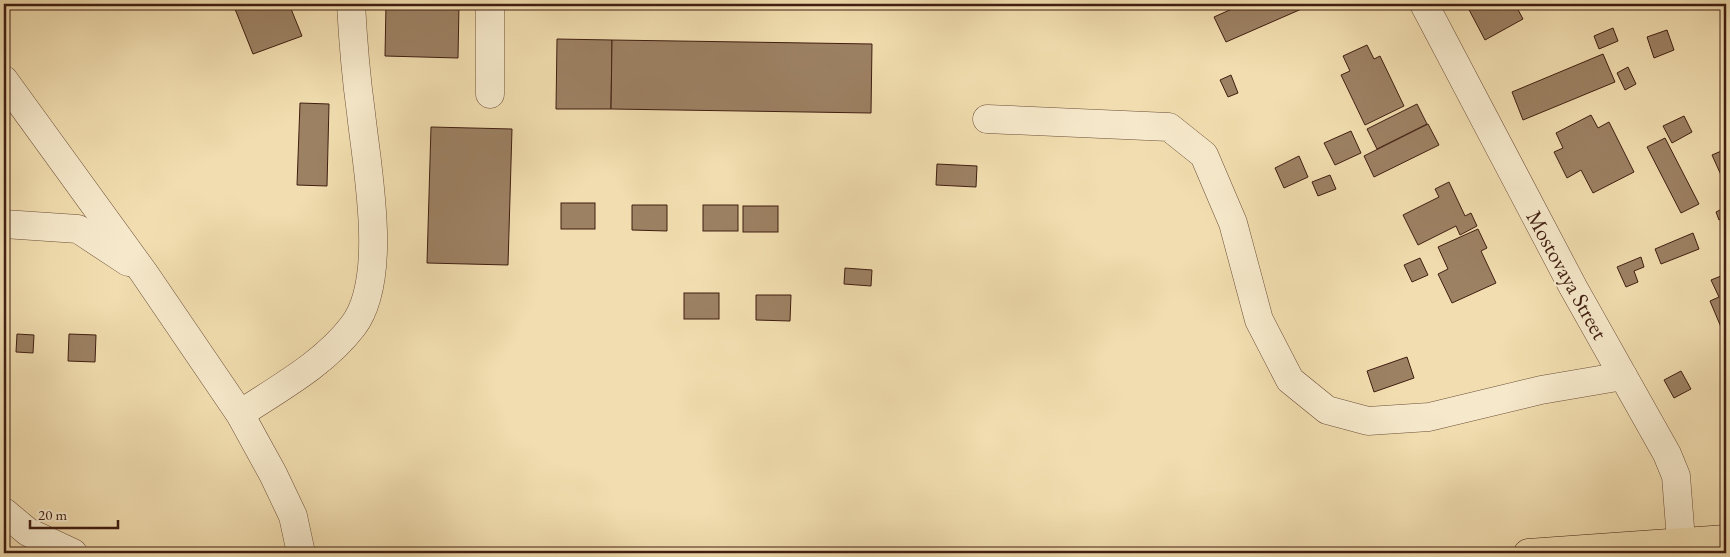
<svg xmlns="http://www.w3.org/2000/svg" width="1730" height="557" viewBox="0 0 1730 557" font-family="'EB Garamond',serif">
<rect width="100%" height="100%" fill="#f1ddaf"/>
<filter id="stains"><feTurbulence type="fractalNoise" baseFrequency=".004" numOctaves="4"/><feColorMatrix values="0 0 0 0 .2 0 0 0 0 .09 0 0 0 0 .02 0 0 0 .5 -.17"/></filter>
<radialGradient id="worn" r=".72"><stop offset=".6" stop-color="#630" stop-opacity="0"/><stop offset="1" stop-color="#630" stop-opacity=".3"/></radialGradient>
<g fill="#9c8163" stroke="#401e11">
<path d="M233,4H289L302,36L253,54Z"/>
<path d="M386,4H459L458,58L385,56Z"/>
<path d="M1243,4H1313L1226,42L1214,17Z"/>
<path d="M1466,4H1515L1523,19L1485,40Z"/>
<path d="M1613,28L1618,41L1599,49L1594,36Z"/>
<path d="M1667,30L1674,50L1654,58L1647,37Z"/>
<path d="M557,39L612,40L611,109H556Z"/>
<path d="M612,40L872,44L871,113L611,109Z"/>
<path d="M1367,45L1374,59L1380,56L1404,106L1365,125L1341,75L1350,71L1343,56Z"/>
<path d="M1603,54L1615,82L1523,120L1512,92Z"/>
<path d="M1628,67L1636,84L1625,90L1617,73Z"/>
<path d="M1231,75L1238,93L1228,97L1220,80Z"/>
<path d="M300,103L329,104L327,186L297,185Z"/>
<path d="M1417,104L1427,124L1377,149L1367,129Z"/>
<path d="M1591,115L1598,128L1609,122L1634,172L1593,193L1581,170L1567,178L1554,152L1563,148L1556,133Z"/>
<path d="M1684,116L1692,132L1672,143L1663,126Z"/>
<path d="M1428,124L1439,145L1374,177L1364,156Z"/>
<path d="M431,127L512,129L508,265L427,263Z"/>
<path d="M1351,131L1361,153L1335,165L1324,143Z"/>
<path d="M1665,138L1699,204L1681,213L1647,147Z"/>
<path d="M1726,149V172L1721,175L1712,155Z"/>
<path d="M1299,156L1308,177L1284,188L1275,168Z"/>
<path d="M937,164L977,166L976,187L936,185Z"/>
<path d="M1330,175L1336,189L1318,196L1312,182Z"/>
<path d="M1449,182L1465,216L1471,213L1477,226L1460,235L1456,226L1418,245L1403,215L1439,197L1435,189Z"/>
<rect x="561" y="203" width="34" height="26"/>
<path d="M632,205H667V231L632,230Z"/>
<rect x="703" y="205" width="35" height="26"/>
<rect x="743" y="206" width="35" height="26"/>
<path d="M1726,207V217L1719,220L1716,212Z"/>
<path d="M1478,229L1487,248L1481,251L1496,283L1452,303L1438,274L1448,269L1438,247Z"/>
<path d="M1693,233L1699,249L1661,264L1655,249Z"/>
<path d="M1641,257L1644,267L1634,271L1638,282L1626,287L1617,267Z"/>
<path d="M1420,258L1428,275L1412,282L1404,265Z"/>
<path d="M845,268L872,270L871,286L844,284Z"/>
<path d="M1726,274V339L1710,301L1719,297L1711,280Z"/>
<rect x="684" y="293" width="35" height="26"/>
<path d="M756,295H791L790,321L756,320Z"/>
<path d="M17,334L34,335L33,353L16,352Z"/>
<path d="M69,334L96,335L95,362L68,361Z"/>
<path d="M1407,357L1414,378L1374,392L1367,371Z"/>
<path d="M1681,371L1691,389L1674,398L1664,380Z"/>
</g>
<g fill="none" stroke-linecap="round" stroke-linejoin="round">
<g stroke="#6c4e38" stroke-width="29">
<g id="minor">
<path d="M1424,4L1573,287L1667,454L1676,476L1682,553"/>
<path d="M4,80L144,273L240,414L273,474L293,516L301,553"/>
<path d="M490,94V4"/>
<path d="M987,119L1169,127L1204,155L1233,223L1259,320L1290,380L1327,410L1368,421L1429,417L1541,390L1623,376"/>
<path d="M4,224L78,229L128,262"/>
<path d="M240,414C279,388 324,364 353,326C389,279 367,169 361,113C356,77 353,41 351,4"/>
<path d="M4,512L28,532L73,553"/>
</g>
</g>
<g stroke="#401e11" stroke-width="29">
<path id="major" d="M1528,553L1726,539"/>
</g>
<use href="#minor" stroke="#f6e9cb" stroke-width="28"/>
<use href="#major" stroke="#f1ddaf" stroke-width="28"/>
</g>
<g text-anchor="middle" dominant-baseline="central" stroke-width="4.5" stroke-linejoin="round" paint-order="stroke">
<g font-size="22" fill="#401e11" stroke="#f6e9cb">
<text transform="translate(1567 275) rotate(61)">Mostovaya Street</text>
</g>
</g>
<rect width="1730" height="557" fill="none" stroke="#f1ddaf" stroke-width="20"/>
<rect x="5" y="5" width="1720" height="547" fill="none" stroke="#401e11" stroke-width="2.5"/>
<rect x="10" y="10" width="1710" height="537" fill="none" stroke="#401e11"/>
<path d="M30 520v8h88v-8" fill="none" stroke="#401e11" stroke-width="2.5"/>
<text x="38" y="520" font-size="15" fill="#401e11" stroke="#f6e9cb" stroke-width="4" paint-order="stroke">20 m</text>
<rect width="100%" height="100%" filter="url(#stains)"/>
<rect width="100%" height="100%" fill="url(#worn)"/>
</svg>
